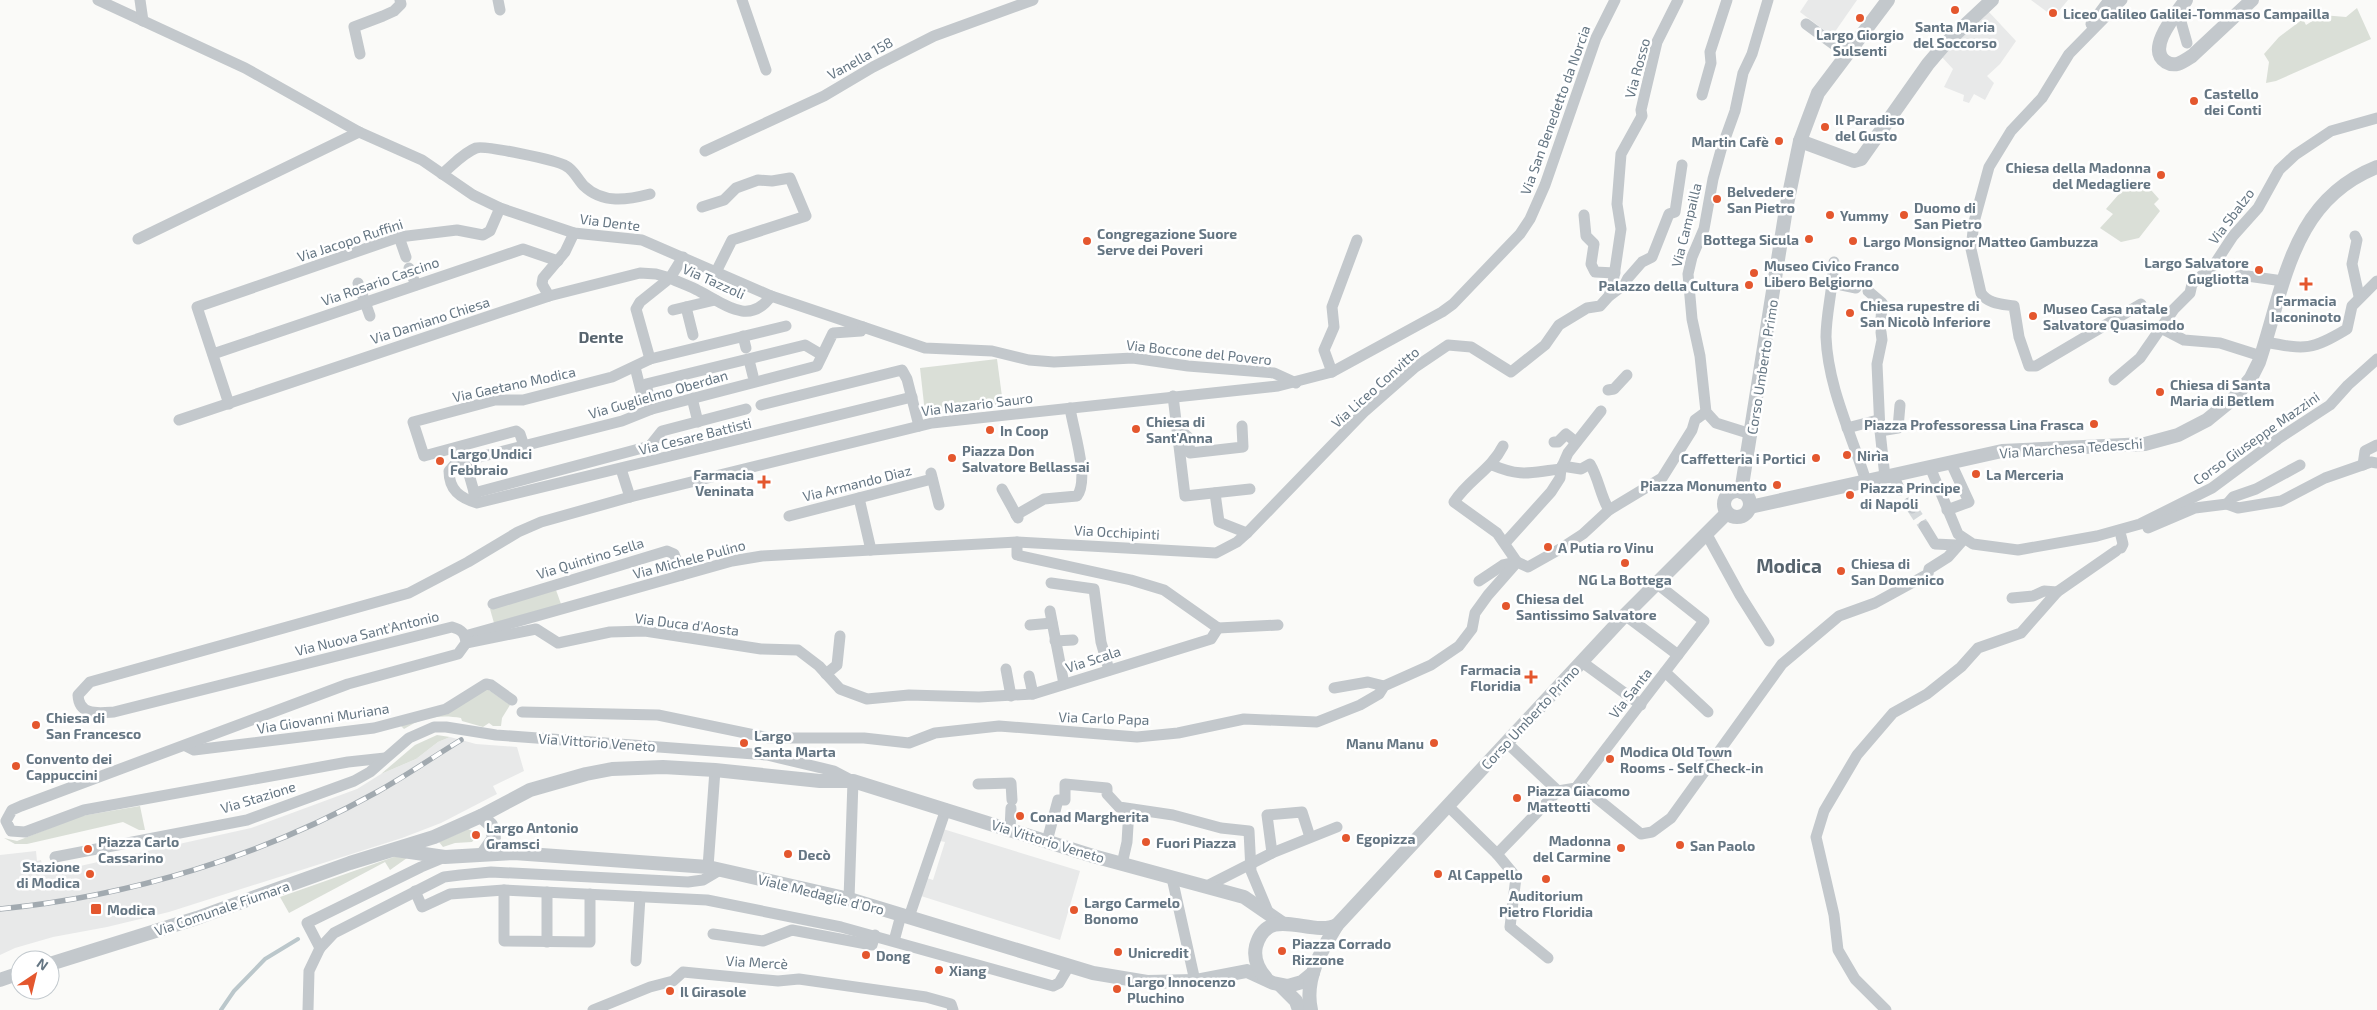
<svg xmlns="http://www.w3.org/2000/svg" width="2377" height="1010" viewBox="0 0 2377 1010" font-family="'Exo 2',sans-serif">
<rect width="100%" height="100%" fill="#fafaf8"/>
<g fill="#e8e9e9">
<path d="M1808,0H1857L1832,36L1800,12Z"/>
<path d="M2031,0H2068L2054,17Z"/>
<path d="M1988,11L2016,41L2000,64L1987,76L1994,83L1985,100L1974,94L1969,103L1963,101L1964,95L1944,87L1953,69L1941,56Z"/>
<path d="M450,737L476,744L517,747L524,771L493,786L497,794L441,823L402,838L169,912L107,927L53,937L15,948L0,955V855L36,851L37,861L41,860L44,874L251,828L357,789L381,774L416,759L438,742Z"/>
<path d="M943,829L1080,871L1060,940L921,896L927,878L933,880L945,842L940,841Z"/>
</g>
<g fill="#dadfd7">
<path d="M2357,8L2371,39L2276,81L2266,83L2269,62L2264,54L2279,37L2303,19L2306,25L2322,15L2346,17Z"/>
<path d="M2143,181L2159,199L2154,204L2160,211L2139,238L2121,242L2100,228L2113,214L2106,209L2126,186Z"/>
<path d="M997,359L1003,404L925,413L920,368Z"/>
<path d="M556,590L561,604L494,623L490,609Z"/>
<path d="M486,688L510,705L502,718L501,726H493L489,723L483,727L462,721L461,718C439,714 421,718 404,729L400,725Z"/>
<path d="M437,735L450,737L438,742L416,759L381,774L415,745Z"/>
<path d="M140,806L145,830H139L123,822L27,844H15L4,838L17,841L81,816Z"/>
<path d="M468,829L477,833V836L472,842L455,843L443,847L439,842Z"/>
<path d="M405,853L407,858L390,870L385,862L289,913L280,897Z"/>
</g>
<g fill="none" stroke-linecap="round" stroke-linejoin="round">
<path stroke="#bbc7cb" stroke-width="4" d="M221,1010L234,991L265,959L298,939"/>
<path stroke="#d5d9db" stroke-width="11" stroke-dasharray="11 5.5" stroke-linecap="butt" d="M1912,508L1924,526"/>
<g stroke="#c3c8cc" stroke-width="11">
<path d="M98,0L245,68L359,132L422,160L473,195L500,208L574,233L642,240L771,296L863,327L861,331L833,333L817,366L652,409L622,421L456,463L449,471C449,490 460,498 477,503L912,397"/>
<path d="M140,0L143,21"/>
<path d="M498,0L500,10"/>
<path d="M742,0L766,70"/>
<path d="M2122,0L2069,54L2042,98L2011,131L1989,167L1974,222L1971,249L1981,293C1988,304 2002,304 2014,306L2019,337L2029,366H2036L2141,304"/>
<path d="M2178,11L2187,43"/>
<path d="M1806,24L1847,54"/>
<path d="M2091,24L2109,0"/>
<path d="M360,54L354,27L383,16L394,11L401,4L400,0"/>
<path d="M1702,95L1711,63L1710,52L1727,0"/>
<path d="M705,151L824,96L873,67L934,36L1033,0"/>
<path d="M442,174C453,165 463,153 476,148C484,145 557,160 566,166C574,170 578,180 584,186C603,204 627,200 650,194"/>
<path d="M702,207L724,200L736,188L758,180L772,181L790,178L806,216L732,240L716,272"/>
<path d="M1584,215L1586,236L1594,244L1591,264L1595,272L1615,273"/>
<path d="M2355,236L2357,240L2352,264L2359,296"/>
<path d="M399,237L406,257"/>
<path d="M138,239L359,132"/>
<path d="M409,268L416,285"/>
<path d="M2240,275L2283,281"/>
<path d="M358,283L370,316"/>
<path d="M1832,283L1834,262"/>
<path d="M1856,288L1832,283C1830,301 1826,319 1826,337C1828,387 1851,433 1866,481"/>
<path d="M1868,291L1882,303L1881,320"/>
<path d="M549,296L542,284L543,278L565,252L574,233"/>
<path d="M1609,296L1613,283L1621,229L1617,204L1621,154L1642,116L1641,110L1657,42L1678,0"/>
<path d="M686,307L693,335"/>
<path d="M673,310L715,300"/>
<path d="M863,327L925,348L992,351L1029,360L1054,362L1133,358L1188,366L1274,373L1296,383"/>
<path d="M2161,328L2184,340L2220,343L2261,356"/>
<path d="M743,336L746,348"/>
<path d="M2266,342C2306,350 2312,350 2347,329L2352,306L2377,281"/>
<path d="M213,354L523,249L558,261"/>
<path d="M650,359L636,309L640,302L670,278C680,283 690,286 699,291C723,303 749,327 771,296"/>
<path d="M749,360L753,376"/>
<path d="M635,367L642,395"/>
<path d="M1332,372L1324,350L1334,327L1332,307L1357,240"/>
<path d="M2114,380L2140,358L2174,309L2190,293L2192,284L2214,265L2233,236L2258,208L2279,170L2295,155L2331,131L2377,118"/>
<path d="M1608,390L1614,389L1627,375"/>
<path d="M1173,396L1185,496L1250,489"/>
<path d="M692,398L698,422"/>
<path d="M229,404L197,307L399,237L457,230L483,235L490,231L500,208"/>
<path d="M761,405L902,370L907,379L919,426"/>
<path d="M652,409L646,384L805,345L822,355"/>
<path d="M179,420L549,296L640,273L656,274L670,278L683,257"/>
<path d="M1177,427L1188,437L1190,453L1243,447L1242,426"/>
<path d="M1847,428L1878,420"/>
<path d="M1880,431L1877,364L1882,340L1881,332"/>
<path d="M1751,434L1716,423L1706,412L1700,356L1692,319L1688,274L1692,257L1704,229L1713,179L1721,150L1735,111L1743,73L1752,54L1768,0"/>
<path d="M1554,442H1558L1566,434L1576,442"/>
<path d="M524,446L520,434L516,431L424,456L413,422L495,400H523L612,377L650,359L786,326"/>
<path d="M465,460L476,499"/>
<path d="M1492,465C1523,478 1530,472 1561,469"/>
<path d="M2363,465L2365,451L2377,445"/>
<path d="M1562,466L1581,469L1590,464C1599,479 1600,495 1609,510"/>
<path d="M1930,467L1958,534L1973,544L2018,550L2097,536L2140,524L2212,488L2278,439L2330,405L2348,385L2377,359"/>
<path d="M621,469L630,497"/>
<path d="M931,473L939,505"/>
<path d="M1893,475L1900,490"/>
<path d="M1885,477L1880,431L1898,428L1900,405"/>
<path d="M1002,489L1018,518"/>
<path d="M474,493L650,446L662,431L746,409"/>
<path d="M1215,493L1219,522L1247,533"/>
<path d="M859,498L871,550"/>
<path d="M1909,503L1912,508"/>
<path d="M2227,504L2233,497L2256,489L2300,465"/>
<path d="M1947,510L1969,502L1951,463"/>
<path d="M1016,515L1044,499L1077,496C1090,479 1073,429 1070,408"/>
<path d="M789,516L932,479"/>
<path d="M1924,526L1935,544L1956,545"/>
<path d="M2148,528L2195,508L2227,504L2238,508L2281,501L2325,478L2371,462L2377,463"/>
<path d="M1706,533L1740,595L1769,641"/>
<path d="M1017,542V555L1131,580L1164,590L1218,628"/>
<path d="M1505,543L1551,492L1560,478L1561,469L1568,453L1601,411"/>
<path d="M2121,548L2123,544L2121,536"/>
<path d="M1479,581L1503,565L1517,562L1497,533L1454,502C1468,480 1491,470 1503,446"/>
<path d="M1051,583L1094,589L1101,642L1109,670"/>
<path d="M2012,598L2033,596L2044,591L2057,592L2116,551"/>
<path d="M493,604L667,551L674,554L682,575"/>
<path d="M1050,611L1064,684"/>
<path d="M1625,615L1678,655"/>
<path d="M1030,625L1052,623"/>
<path d="M1218,628L1278,625"/>
<path d="M465,636L732,561L762,556L1017,542L1216,553L1237,542L1247,533L1365,411L1414,368L1448,345L1471,347L1511,372L1545,345L1559,325L1587,308L1600,306L1609,296L1625,284L1628,278L1642,262L1652,257L1669,214L1675,212L1682,165"/>
<path d="M1055,641L1073,640"/>
<path d="M466,643L536,629L558,643L610,632L645,631L761,649L798,650L819,666L840,689L867,699L909,695L979,697L1033,694L1211,639L1218,628"/>
<path d="M1582,662L1641,705"/>
<path d="M1006,669L1011,696"/>
<path d="M1665,672L1708,712"/>
<path d="M826,674L837,665L840,636"/>
<path d="M1029,676L1033,694"/>
<path d="M1334,688L1368,682L1384,686"/>
<path d="M522,712L658,715L769,738H864L909,743L935,733L999,726L1137,737L1178,733L1244,719L1317,722L1360,705L1379,694L1384,686L1431,665L1459,646L1472,629L1475,613L1488,595L1517,562L1528,567L1560,549L1583,534L1609,510L1662,478L1692,430L1695,420L1706,412"/>
<path d="M1507,743L1558,791"/>
<path d="M186,746L194,750L374,728L446,709L486,684L491,685L512,700"/>
<path d="M385,758L348,762L84,810L25,832L11,831L6,821L12,810L21,806L348,684L458,654L466,643C465,633 462,630 452,627L114,712C98,713 79,716 78,695L90,682L409,593L468,562L518,532L541,522L630,497L932,423L1278,386L1332,372L1442,312L1453,304L1520,234L1530,219L1545,185L1596,38L1615,0"/>
<path d="M978,784L1011,783L1012,800"/>
<path d="M1579,784L1704,621L1656,583"/>
<path d="M1448,806L1497,854L1558,791L1576,788L1579,784L1641,834L1652,832L1671,818L1782,664L1839,616L1875,603L1928,574L1929,569L1948,557L1963,540"/>
<path d="M1010,830L1011,808"/>
<path d="M1047,841L1058,800H1065V784L1107,788V794L1119,807L1173,815L1221,828L1249,831L1251,871L1269,914"/>
<path d="M1272,853L1267,815L1302,812L1310,837"/>
<path d="M1497,854L1516,877L1510,927L1548,958"/>
<path d="M55,857L247,820L354,781L370,772L409,738L434,727H446L496,735L767,755L834,771L853,781L849,899"/>
<path d="M1122,864L1127,842L1129,809"/>
<path d="M708,867L715,770"/>
<path d="M1172,878L1195,981"/>
<path d="M1205,887L1272,853L1337,827"/>
<path d="M504,890V941L590,942V894"/>
<path d="M415,891L422,907L450,894L504,890L707,900L841,927L1053,986L1059,983L1069,966"/>
<path d="M909,917L946,809"/>
<path d="M713,934L763,941L792,930L872,945L875,935"/>
<path d="M894,941L901,915"/>
<path d="M547,942V892"/>
<path d="M320,948L334,933L444,877L460,875L491,872L688,882L703,880L720,870"/>
<path d="M636,961L640,897"/>
<path d="M308,1010L309,971L320,948L307,923L421,867L445,857"/>
<path d="M593,1010L650,987L673,981L683,972L778,981L799,979L926,997L951,1004L953,1010"/>
<path d="M1886,1010L1855,979L1838,950L1834,915L1816,837L1824,811L1857,755L1893,713L1927,694L1961,667L1978,648L2021,633L2057,592"/>
</g>
<g stroke="#c3c8cc" stroke-width="14">
<path d="M2186,0C2177,13 2145,49 2166,62C2176,68 2184,61 2192,56L2252,0"/>
<path d="M1800,141L1854,161L1861,159L1928,64L1945,44L1992,0"/>
<circle cx="1737" cy="504" r="13"/>
<path d="M1741,492L1786,209L1800,141L1818,93L1888,0"/>
<path d="M1750,507L2002,451L2145,444L2178,435L2207,420L2234,398L2251,378L2259,362C2285,285 2291,201 2377,167"/>
<path d="M481,816L491,825L494,838L483,854"/>
<path d="M396,850L445,857L514,853L708,867L849,899L1093,973L1147,982L1195,981L1247,971L1273,983L1288,986L1302,982L1313,973"/>
<path d="M50,964L197,918L350,863L434,837L481,816L530,790L586,774L612,769L663,767L715,770L820,781H853L1093,856L1244,897L1282,923"/>
<path d="M1266,978C1258,969 1253,959 1256,946C1268,903 1311,938 1337,925"/>
<path d="M0,980L20,973"/>
<path d="M1281,986L1296,1001L1299,1010"/>
<path d="M1311,1010C1304,979 1321,951 1337,925L1625,615L1727,513"/>
</g>
<g stroke="#a2aab0" stroke-width="5.5">
<path id="rail" d="M0,909C132,896 262,856 377,792C406,776 433,757 461,740"/>
</g>
<use href="#rail" stroke="#fff" stroke-width="4" stroke-dasharray="11" stroke-linecap="butt"/>
</g>
<g fill="#e4572e" stroke="#fff" stroke-width="2">
<circle cx="1955" cy="10" r="5"/>
<circle cx="2053" cy="13" r="5"/>
<circle cx="1860" cy="18" r="5"/>
<circle cx="2194" cy="101" r="5"/>
<circle cx="1825" cy="127" r="5"/>
<circle cx="1779" cy="141" r="5"/>
<circle cx="2161" cy="175" r="5"/>
<circle cx="1717" cy="199" r="5"/>
<circle cx="1830" cy="215" r="5"/>
<circle cx="1904" cy="215" r="5"/>
<circle cx="1809" cy="239" r="5"/>
<circle cx="1087" cy="241" r="5"/>
<circle cx="1853" cy="241" r="5"/>
<circle cx="2259" cy="270" r="5"/>
<circle cx="1754" cy="273" r="5"/>
<path d="M2303.5 276.5h5v5h5v5h-5v5h-5v-5h-5v-5h5z"/>
<circle cx="1749" cy="285" r="5"/>
<circle cx="1850" cy="313" r="5"/>
<circle cx="2033" cy="316" r="5"/>
<circle cx="2160" cy="392" r="5"/>
<circle cx="2094" cy="424" r="5"/>
<circle cx="1136" cy="429" r="5"/>
<circle cx="990" cy="430" r="5"/>
<circle cx="1847" cy="455" r="5"/>
<circle cx="952" cy="458" r="5"/>
<circle cx="1816" cy="458" r="5"/>
<circle cx="440" cy="461" r="5"/>
<circle cx="1976" cy="474" r="5"/>
<path d="M761.5 474.5h5v5h5v5h-5v5h-5v-5h-5v-5h5z"/>
<circle cx="1777" cy="485" r="5"/>
<circle cx="1850" cy="495" r="5"/>
<circle cx="1548" cy="547" r="5"/>
<circle cx="1625" cy="563" r="5"/>
<circle cx="1841" cy="571" r="5"/>
<circle cx="1506" cy="606" r="5"/>
<path d="M1528.5 669.5h5v5h5v5h-5v5h-5v-5h-5v-5h5z"/>
<circle cx="36" cy="725" r="5"/>
<circle cx="744" cy="743" r="5"/>
<circle cx="1434" cy="743" r="5"/>
<circle cx="1610" cy="759" r="5"/>
<circle cx="16" cy="766" r="5"/>
<circle cx="1517" cy="798" r="5"/>
<circle cx="1020" cy="816" r="5"/>
<circle cx="476" cy="835" r="5"/>
<circle cx="1346" cy="838" r="5"/>
<circle cx="1146" cy="842" r="5"/>
<circle cx="1680" cy="845" r="5"/>
<circle cx="1621" cy="848" r="5"/>
<circle cx="88" cy="849" r="5"/>
<circle cx="788" cy="854" r="5"/>
<circle cx="90" cy="874" r="5"/>
<circle cx="1438" cy="874" r="5"/>
<circle cx="1546" cy="879" r="5"/>
<rect x="90" y="903" width="12" height="12" rx="2.5"/>
<circle cx="1074" cy="910" r="5"/>
<circle cx="1282" cy="951" r="5"/>
<circle cx="1118" cy="952" r="5"/>
<circle cx="866" cy="955" r="5"/>
<circle cx="939" cy="970" r="5"/>
<circle cx="1117" cy="989" r="5"/>
<circle cx="670" cy="991" r="5"/>
</g>
<g text-anchor="middle" dominant-baseline="central" stroke-width="5" stroke-linejoin="round" paint-order="stroke">
<g font-size="14" font-weight="bold" fill="#657683" stroke="#fff" text-anchor="start">
<text x="2063" y="13">Liceo Galileo Galilei-Tommaso Campailla</text>
<text x="1955" y="26" text-anchor="middle">Santa Maria<tspan x="1955" dy="16">del Soccorso</tspan></text>
<text x="1860" y="34" text-anchor="middle">Largo Giorgio<tspan x="1860" dy="16">Sulsenti</tspan></text>
<text x="2204" y="93">Castello<tspan x="2204" dy="16">dei Conti</tspan></text>
<text x="1835" y="119">Il Paradiso<tspan x="1835" dy="16">del Gusto</tspan></text>
<text x="1769" y="141" text-anchor="end">Martin Cafè</text>
<text x="2151" y="167" text-anchor="end">Chiesa della Madonna<tspan x="2151" dy="16">del Medagliere</tspan></text>
<text x="1727" y="191">Belvedere<tspan x="1727" dy="16">San Pietro</tspan></text>
<text x="1914" y="207">Duomo di<tspan x="1914" dy="16">San Pietro</tspan></text>
<text x="1840" y="215">Yummy</text>
<text x="1097" y="233">Congregazione Suore<tspan x="1097" dy="16">Serve dei Poveri</tspan></text>
<text x="1799" y="239" text-anchor="end">Bottega Sicula</text>
<text x="1863" y="241">Largo Monsignor Matteo Gambuzza</text>
<text x="2249" y="262" text-anchor="end">Largo Salvatore<tspan x="2249" dy="16">Gugliotta</tspan></text>
<text x="1764" y="265">Museo Civico Franco<tspan x="1764" dy="16">Libero Belgiorno</tspan></text>
<text x="1739" y="285" text-anchor="end">Palazzo della Cultura</text>
<text x="2306" y="300" text-anchor="middle">Farmacia<tspan x="2306" dy="16">Iaconinoto</tspan></text>
<text x="1860" y="305">Chiesa rupestre di<tspan x="1860" dy="16">San Nicolò Inferiore</tspan></text>
<text x="2043" y="308">Museo Casa natale<tspan x="2043" dy="16">Salvatore Quasimodo</tspan></text>
<text x="2170" y="384">Chiesa di Santa<tspan x="2170" dy="16">Maria di Betlem</tspan></text>
<text x="1146" y="421">Chiesa di<tspan x="1146" dy="16">Sant'Anna</tspan></text>
<text x="2084" y="424" text-anchor="end">Piazza Professoressa Lina Frasca</text>
<text x="1000" y="430">In Coop</text>
<text x="962" y="450">Piazza Don<tspan x="962" dy="16">Salvatore Bellassai</tspan></text>
<text x="450" y="453">Largo Undici<tspan x="450" dy="16">Febbraio</tspan></text>
<text x="1857" y="455">Nirìa</text>
<text x="1806" y="458" text-anchor="end">Caffetteria i Portici</text>
<text x="754" y="474" text-anchor="end">Farmacia<tspan x="754" dy="16">Veninata</tspan></text>
<text x="1986" y="474">La Merceria</text>
<text x="1767" y="485" text-anchor="end">Piazza Monumento</text>
<text x="1860" y="487">Piazza Principe<tspan x="1860" dy="16">di Napoli</tspan></text>
<text x="1558" y="547">A Putia ro Vinu</text>
<text x="1851" y="563">Chiesa di<tspan x="1851" dy="16">San Domenico</tspan></text>
<text x="1625" y="579" text-anchor="middle">NG La Bottega</text>
<text x="1516" y="598">Chiesa del<tspan x="1516" dy="16">Santissimo Salvatore</tspan></text>
<text x="1521" y="669" text-anchor="end">Farmacia<tspan x="1521" dy="16">Floridia</tspan></text>
<text x="46" y="717">Chiesa di<tspan x="46" dy="16">San Francesco</tspan></text>
<text x="754" y="735">Largo<tspan x="754" dy="16">Santa Marta</tspan></text>
<text x="1424" y="743" text-anchor="end">Manu Manu</text>
<text x="1620" y="751">Modica Old Town<tspan x="1620" dy="16">Rooms - Self Check-in</tspan></text>
<text x="26" y="758">Convento dei<tspan x="26" dy="16">Cappuccini</tspan></text>
<text x="1527" y="790">Piazza Giacomo<tspan x="1527" dy="16">Matteotti</tspan></text>
<text x="1030" y="816">Conad Margherita</text>
<text x="486" y="827">Largo Antonio<tspan x="486" dy="16">Gramsci</tspan></text>
<text x="1356" y="838">Egopizza</text>
<text x="1611" y="840" text-anchor="end">Madonna<tspan x="1611" dy="16">del Carmine</tspan></text>
<text x="98" y="841">Piazza Carlo<tspan x="98" dy="16">Cassarino</tspan></text>
<text x="1156" y="842">Fuori Piazza</text>
<text x="1690" y="845">San Paolo</text>
<text x="798" y="854">Decò</text>
<text x="80" y="866" text-anchor="end">Stazione<tspan x="80" dy="16">di Modica</tspan></text>
<text x="1448" y="874">Al Cappello</text>
<text x="1546" y="895" text-anchor="middle">Auditorium<tspan x="1546" dy="16">Pietro Floridia</tspan></text>
<text x="1084" y="902">Largo Carmelo<tspan x="1084" dy="16">Bonomo</tspan></text>
<text x="107" y="909">Modica</text>
<text x="1292" y="943">Piazza Corrado<tspan x="1292" dy="16">Rizzone</tspan></text>
<text x="1128" y="952">Unicredit</text>
<text x="876" y="955">Dong</text>
<text x="949" y="970">Xiang</text>
<text x="1127" y="981">Largo Innocenzo<tspan x="1127" dy="16">Pluchino</tspan></text>
<text x="680" y="991">Il Girasole</text>
</g>
<g font-size="14" fill="#657683" stroke="#fff">
<text transform="translate(860 58) rotate(-29)">Vanella 158</text>
<text transform="translate(1637 68) rotate(-75)">Via Rosso</text>
<text transform="translate(1555 110) rotate(-70)">Via San Benedetto da Norcia</text>
<text transform="translate(2231 216) rotate(-53)">Via Sbalzo</text>
<text transform="translate(610 222) rotate(7)">Via Dente</text>
<text transform="translate(1686 225) rotate(-76)">Via Campailla</text>
<text transform="translate(350 240) rotate(-18)">Via Jacopo Ruffini</text>
<text transform="translate(380 281) rotate(-19)">Via Rosario Cascino</text>
<text transform="translate(714 281) rotate(24)">Via Tazzoli</text>
<text transform="translate(430 320) rotate(-18)">Via Damiano Chiesa</text>
<text transform="translate(1199 352) rotate(6)">Via Boccone del Povero</text>
<text transform="translate(1762 367) rotate(-81)">Corso Umberto Primo</text>
<text transform="translate(514 384) rotate(-12)">Via Gaetano Modica</text>
<text transform="translate(1375 387) rotate(-42)">Via Liceo Convitto</text>
<text transform="translate(658 394) rotate(-16)">Via Guglielmo Oberdan</text>
<text transform="translate(977 404) rotate(-7)">Via Nazario Sauro</text>
<text transform="translate(695 436) rotate(-14)">Via Cesare Battisti</text>
<text transform="translate(2256 438) rotate(-35)">Corso Giuseppe Mazzini</text>
<text transform="translate(2071 448) rotate(-4)">Via Marchesa Tedeschi</text>
<text transform="translate(857 483) rotate(-14)">Via Armando Diaz</text>
<text transform="translate(1117 532) rotate(3)">Via Occhipinti</text>
<text transform="translate(590 558) rotate(-17)">Via Quintino Sella</text>
<text transform="translate(689 559) rotate(-15)">Via Michele Pulino</text>
<text transform="translate(687 624) rotate(7)">Via Duca d'Aosta</text>
<text transform="translate(367 633) rotate(-14)">Via Nuova Sant'Antonio</text>
<text transform="translate(1093 659) rotate(-18)">Via Scala</text>
<text transform="translate(1630 693) rotate(-52)">Via Santa</text>
<text transform="translate(1530 717) rotate(-47)">Corso Umberto Primo</text>
<text transform="translate(323 718) rotate(-9)">Via Giovanni Muriana</text>
<text transform="translate(1104 718) rotate(2)">Via Carlo Papa</text>
<text transform="translate(597 742) rotate(4)">Via Vittorio Veneto</text>
<text transform="translate(258 797) rotate(-17)">Via Stazione</text>
<text transform="translate(1048 841) rotate(17)">Via Vittorio Veneto</text>
<text transform="translate(821 894) rotate(14)">Viale Medaglie d'Oro</text>
<text transform="translate(222 908) rotate(-19)">Via Comunale Fiumara</text>
<text transform="translate(757 962) rotate(3)">Via Mercè</text>
</g>
<g font-size="16" font-weight="bold" fill="#57646e" stroke="#fff">
<text x="601" y="336">Dente</text>
</g>
<g font-size="19" font-weight="bold" fill="#57646e" stroke="#fff">
<text x="1789" y="565">Modica</text>
</g>
</g>
<g transform="translate(35 975) rotate(35)"><circle r="24" fill="#ffffff" stroke="#c1c8cd"/>
<path d="M0-4L9 19L0 12L-9 19Z" fill="#e4572e"/>
<text y="-8" font-size="14" font-weight="bold" text-anchor="middle" fill="#657683">N</text>
</g>
</svg>
